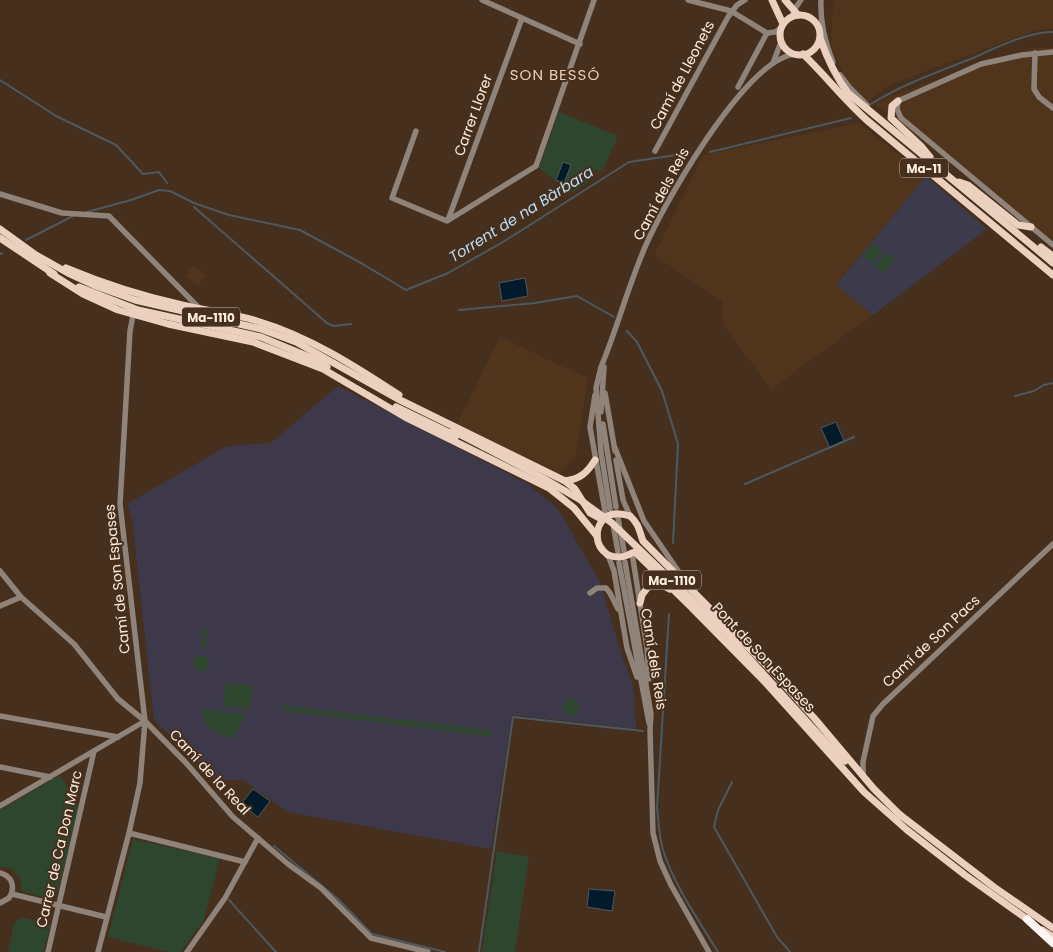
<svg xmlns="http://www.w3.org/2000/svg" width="1053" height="952" viewBox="0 0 1053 952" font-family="Poppins,sans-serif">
<rect width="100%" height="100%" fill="#462f1c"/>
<g fill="#50341b">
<path d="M833,0H1053V28L1037,30L889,85L867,102L845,79L831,44Z"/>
<path d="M1032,48H1053V241L874,104L899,93Z"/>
<path d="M859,123L926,176L836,284L873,315L771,389L723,325L722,301L654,255L703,155Z"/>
<path d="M193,266L207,275L198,286L185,276Z"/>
<path d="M500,337L588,378L576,457L558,475L457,424Z"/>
</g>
<path fill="#3c3a4b" d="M926,176L987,229L873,315L836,285Z"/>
<path fill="#3e394a" d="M338,386L528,484L558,509L600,582L621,653L633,685L636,729L512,715L491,849L288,812L243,780H216L154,720L132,518L127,504L227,446L271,443Z"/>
<g fill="#2f462e">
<path d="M559,112L618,136L602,172L592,169L588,183L572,193L539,168Z"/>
<path d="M873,244L882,251L872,264L863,256Z"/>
<path d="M886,252L895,259L884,273L875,266Z"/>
<path d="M203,626L207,627L206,646L203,649L201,647Z"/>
<circle cx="201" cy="663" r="8"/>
<path d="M226,683L253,685L250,709L223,706Z"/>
<circle cx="571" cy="707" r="8"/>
<path d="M283,706L490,730L492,734L490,736L284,711L281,708Z"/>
<path d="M202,709L245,714L244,718L233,738C218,735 202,727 202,709Z"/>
<path d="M60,775L79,807L58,892L49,899L21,891L20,878L10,867H0V810Z"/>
<path d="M133,839L220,859L204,920L181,952H168L108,937Z"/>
<path d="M497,851L529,857L515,952H482Z"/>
<path d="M22,917L51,925L43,952H8L14,923Z"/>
</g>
<g fill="#021a2a" stroke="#4d5961">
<path d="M563,162L571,165L564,183L556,180Z"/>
<path d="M525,278L528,296L502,301L499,283Z"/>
<path d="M836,422L844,441L830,448L821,428Z"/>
<path d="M253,789L270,801L258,817L241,804Z"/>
<path d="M589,889L615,891L612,911L587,907Z"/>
</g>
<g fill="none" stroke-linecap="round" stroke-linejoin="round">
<g stroke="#4d5961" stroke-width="2">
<path d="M0,80L56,116L116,145L143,174L159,172L167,183"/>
<path d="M871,104C903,84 938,72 973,58C995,48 1030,31 1053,32"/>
<path d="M710,152L851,118"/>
<path d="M194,207L327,323L333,326L351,324"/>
<path d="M87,212L131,200L159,190L170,191L194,203L229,215L300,230L361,263L406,290L448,273L503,242L629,162L690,153"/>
<path d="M26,240L73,216"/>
<path d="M0,254L2,253"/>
<path d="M459,310L535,303L577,296L614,317"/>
<path d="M627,331L637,342L662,391L678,444L673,543"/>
<path d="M1015,396L1034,391L1044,385L1053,383"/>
<path d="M745,484L854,437"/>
<path d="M669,614L657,808C659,822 659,837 663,850C675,887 698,919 718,952"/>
<path d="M732,782L718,810L714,827L777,937L790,952"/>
<path d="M274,846L339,900L372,934L445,952"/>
<path d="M229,900L276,952"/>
<path d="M479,952L513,717L643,731"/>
</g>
<g stroke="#90837a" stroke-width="5.5">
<path d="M482,0L580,44"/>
<path d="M688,0L731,11L767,33L775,32L781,28"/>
<path d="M821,0C820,23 825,41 833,62"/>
<path d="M793,16L794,10L801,0"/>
<path d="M1053,52L1022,55L981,64L898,101L897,109L901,118L1053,245"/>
<path d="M1035,53L1034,89L1039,97L1053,108"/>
<path d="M773,63L781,42"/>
<path d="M840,75L850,88L867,105"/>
<path d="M738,87L767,33"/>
<path d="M416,131L392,198L447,221L536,166L594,0"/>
<path d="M655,151L728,17L737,5L745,0"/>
<path d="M0,194L62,213L109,216L199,308"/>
<path d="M448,220L522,18"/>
<path d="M605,393L615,451"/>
<path d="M595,395L590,427L606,517"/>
<path d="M601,412L604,367"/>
<path d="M603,424L616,507"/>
<path d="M615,448L644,521L683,578"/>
<path d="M616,460L623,500L630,516"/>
<path d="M610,509L601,452L596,388L601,367C619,324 630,278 650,236C671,193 747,58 796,54"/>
<path d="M618,518L624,551"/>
<path d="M613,524L618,552"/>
<path d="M632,553L647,648L649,679"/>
<path d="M608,555L614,571L627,648L637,677"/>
<path d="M625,562L651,714L650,730L653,833L660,861L671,885L709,952"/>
<path d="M619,563L649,723"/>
<path d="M0,571L21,597L74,644L118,699L145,721L187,764L233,817L288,864L321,888L371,938L428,952"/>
<path d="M590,593L597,588H606L610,593L618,609"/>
<path d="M0,606L21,597"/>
<path d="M0,716L118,737"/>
<path d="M0,767L50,777"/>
<path d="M863,776V762L873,716L883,704L1053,544"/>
<path d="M0,806L145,721"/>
<path d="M129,833L245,862"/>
<path d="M0,873C12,876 16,887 9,898L0,903"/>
<path d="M12,894L106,917"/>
<path d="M48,952L94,751"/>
<path d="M98,952L129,833L140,783L145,721L120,504L130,331L133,315"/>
<path d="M187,952L225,898L258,838"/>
</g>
<g stroke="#ecd0bf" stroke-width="7">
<path d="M772,0L783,24"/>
<path d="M785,0L798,15"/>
<circle cx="800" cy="35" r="20"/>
<path d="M820,38C827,58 835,76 848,93L1053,263"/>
<path d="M803,54C826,76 845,101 869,122L1053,275"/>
<path d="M898,101L892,106L891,118L921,146L930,157"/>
<path d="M959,182L968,185L1018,225L1031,227"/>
<path d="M0,229L36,255L68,273L96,286L135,300L261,329L296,342L398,399L565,481L575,489L590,513L603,520"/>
<path d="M0,238L54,274"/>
<path d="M1041,247L1053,256"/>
<path d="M66,268C104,284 142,296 182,305C207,311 232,313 257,321C308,336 355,366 399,395"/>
<path d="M50,273L83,294L118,310L168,324L253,342L323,369L405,417L549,488L574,508L597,536"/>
<path d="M79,287L138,310L261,337L314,359L327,367"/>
<path d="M396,407L456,436"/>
<path d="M453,431L484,447"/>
<path d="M565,481C580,479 587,473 595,460"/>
<path d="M630,516C639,524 639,530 643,541L771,670L815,719L874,789L901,816"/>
<path d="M605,517C594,529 594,545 608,555"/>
<path d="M635,552L690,606L764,681L864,792L907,830L965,875L1031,922"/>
<path d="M640,603L642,595L648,587L662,585L670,589"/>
<path d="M831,748L845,761"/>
<path d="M899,814L994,887L1053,928"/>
<path d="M1042,930L1053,937"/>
</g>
<path stroke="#fcf5f1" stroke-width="8" d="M1027,919L1053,943"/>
<g stroke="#ecd0bf" stroke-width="7">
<path d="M484,447L543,478L579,499L612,523L724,631L831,748"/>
<path d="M606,517C613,512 621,513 630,516"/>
<path d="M608,555C617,558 623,558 632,553"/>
</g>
</g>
<g text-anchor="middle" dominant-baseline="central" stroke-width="4" stroke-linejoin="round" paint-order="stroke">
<g fill="#462f1c" stroke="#c5b4a6" stroke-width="1">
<rect x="900" y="158.5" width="48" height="19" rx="4"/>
<rect x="182" y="307.5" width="58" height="19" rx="4"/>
<rect x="643" y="570.5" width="58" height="19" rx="4"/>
</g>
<g font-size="12" font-weight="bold" fill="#fcede1">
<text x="924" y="168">Ma-11</text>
<text x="211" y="317">Ma-1110</text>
<text x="672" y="580">Ma-1110</text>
</g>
<g font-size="14" fill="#fcede1" stroke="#462f1c">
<text transform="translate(682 75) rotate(-62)">Camí de Lleonets</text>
<text transform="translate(473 115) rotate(-70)">Carrer Llorer</text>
<text transform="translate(661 194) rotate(-62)">Camí dels Reis</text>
<text transform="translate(117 579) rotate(-96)">Camí de Son Espases</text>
<text transform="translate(931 641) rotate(-43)">Camí de Son Pacs</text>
<text transform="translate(764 657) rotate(47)">Pont de Son Espases</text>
<text transform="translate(654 659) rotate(81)">Camí dels Reis</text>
<text transform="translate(210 772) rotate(47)">Camí de la Real</text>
<text transform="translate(59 849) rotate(-77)">Carrer de Ca Don Marc</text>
</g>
<g font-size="15" letter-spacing="1" fill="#eacdb6" stroke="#462f1c">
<text x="555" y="74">SON BESSÓ</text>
</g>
<g font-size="15" font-style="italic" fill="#baddf6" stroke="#462f1c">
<text transform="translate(521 214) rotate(-32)">Torrent de na Bàrbara</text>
</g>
</g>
</svg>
